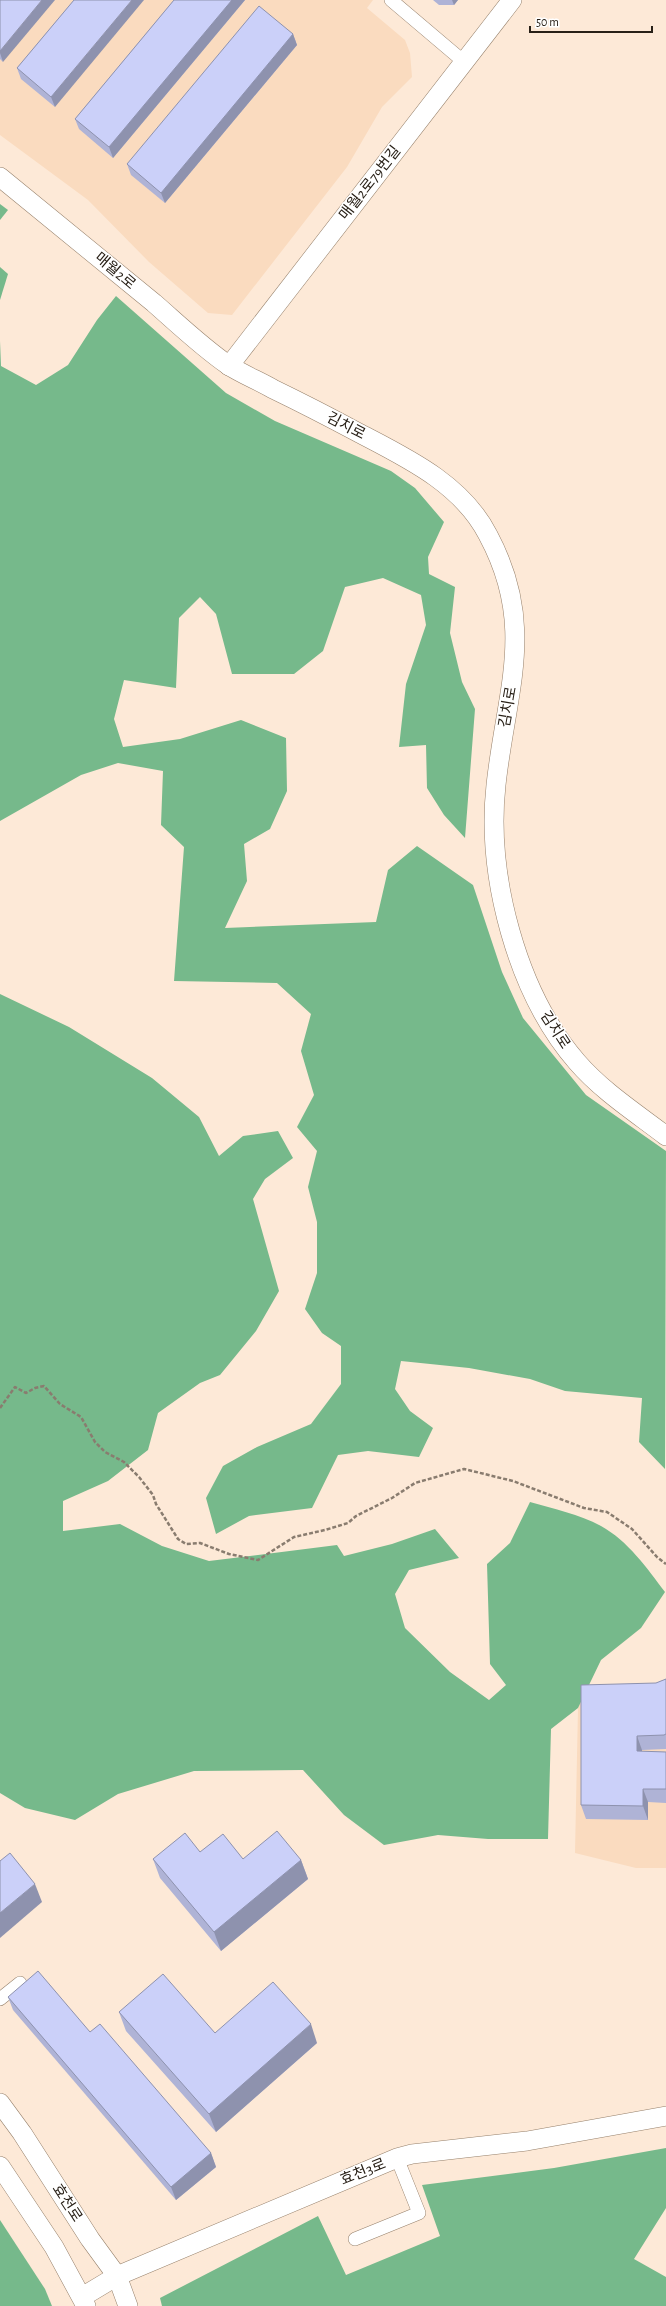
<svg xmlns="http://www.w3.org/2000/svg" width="666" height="2306" viewBox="0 0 666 2306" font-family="'Alegreya Sans','Noto Sans KR',sans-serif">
<rect width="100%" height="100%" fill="#fde9d7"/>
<g fill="#fadbbf">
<path d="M0,0H373L367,8L405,40L410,53L412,77L382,107L347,167L232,315L208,313L149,262L88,200L0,135Z"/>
<path d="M666,1679V1868H636L575,1853L578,1708L584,1692L650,1686Z"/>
</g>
<g fill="#76b98b">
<path d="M0,204L8,210L0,220Z"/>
<path d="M0,267L8,274L0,300Z"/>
<path d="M116,296L226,393L275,421L391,471L415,488L444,522L428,557L429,574L455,587L450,633L462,682L475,709L465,838L444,815L427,788L426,745L399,747L406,684L426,625L421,595L383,578L345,587L323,651L294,674H232L216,614L200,597L179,618L176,688L124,680L114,719L123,747L180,739L241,720L286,738L287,791L270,829L244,844L247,881L225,928L376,922L388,870L417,846L473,885L502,972L523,1018L586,1095L666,1151L665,1469L639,1442L642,1398L565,1391L530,1379L469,1368L401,1361L395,1389L410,1411L433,1428L419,1457L368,1451L338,1455L312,1508L249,1516L216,1534L206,1498L223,1466L257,1447L311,1424L341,1384V1346L322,1333L305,1309L317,1273V1222L308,1187L317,1151L297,1127L314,1095L301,1051L311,1014L277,983L174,981L184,847L161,825L163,771L118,763L81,775L0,821V341L1,366L36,385L68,365L97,320Z"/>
<path d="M0,994L69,1027L152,1078L199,1117L219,1156L243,1136L278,1131L293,1158L265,1179L253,1199L279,1291L256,1331L220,1375L200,1383L158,1413L148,1450L108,1481L63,1501V1531L120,1524L162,1546L209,1561L337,1545L344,1556L392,1544L435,1529L459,1558L409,1570L395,1594L405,1628L450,1672L489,1700L506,1685L490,1664L487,1564L510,1543L530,1502C554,1509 579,1514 601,1526C628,1541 647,1568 665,1592L641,1628L601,1660L578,1708L551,1729L548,1839H488L438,1835L384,1845L344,1815L303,1770L194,1771L118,1794L75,1820L25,1808L0,1793Z"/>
<path d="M666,2148V2208L634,2259L666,2277V2306H162L160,2298L318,2216L346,2275L440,2236L422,2185L554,2168Z"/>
<path d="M0,2220L45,2289L52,2306H0Z"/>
</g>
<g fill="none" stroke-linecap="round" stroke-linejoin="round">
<g stroke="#96806b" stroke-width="14">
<g id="street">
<path d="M391,0L463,61"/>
<path d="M0,1999L20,1983"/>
<path d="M355,2239L419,2213L397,2158"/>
</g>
</g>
<g stroke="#96806b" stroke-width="20">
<g id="secondary">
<path d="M0,177C51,219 102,261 154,303C178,324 202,347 228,365C242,374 259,381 273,389C302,403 331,418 359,433C407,458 462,484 488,535C537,626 506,691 496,785C486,876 517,993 577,1062C602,1091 636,1113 666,1136"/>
<path d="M229,366L512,0"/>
<path d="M0,2103L22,2133L90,2239L117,2276L128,2306"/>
<path d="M0,2166L54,2247L86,2306"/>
<path d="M82,2297L117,2276L397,2158L412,2154L527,2141L666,2116"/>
</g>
</g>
<path stroke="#897c6f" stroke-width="2.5" stroke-dasharray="4 2" stroke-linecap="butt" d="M0,1408L15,1387L26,1393L35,1388L44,1386L60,1404L81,1417L95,1442L105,1452L124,1462L139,1477L153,1495L156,1504L178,1539L186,1544L200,1543L229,1554L258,1560L294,1537L325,1530L348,1523L356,1516L392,1498L415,1483L464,1469L513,1481L584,1508L607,1512L632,1529L657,1557L666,1564"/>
<use href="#street" stroke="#fff" stroke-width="13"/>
<use href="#secondary" stroke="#fff" stroke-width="19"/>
</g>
<g fill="#afb3d6">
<path d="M0,0L3,62L0,59Z"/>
<path d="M74,0L55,107L21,79L17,68Z"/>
<path d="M174,0H245L113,158L79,129L75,119Z"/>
<path d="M433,0H458L454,5H439Z"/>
<path d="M293,34L297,45L165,203L131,175L127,164Z"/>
<path d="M666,1679V1749L642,1750V1751L666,1752V1803L648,1802V1820L586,1819L581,1805L656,1683Z"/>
<path d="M200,1852L243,1859L301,1860L308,1879L221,1951L160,1878L153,1859Z"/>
<path d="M8,1997L90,2032L211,2153L216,2167L176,2200L13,2010Z"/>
<path d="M119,2012L215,2033L317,2043L216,2132L126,2031Z"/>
</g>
<g fill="#8e92ae">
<path d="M42,0H55L3,62L0,53V51Z"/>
<path d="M132,0H144L55,107L51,97Z"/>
<path d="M232,0H245L113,158L109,147Z"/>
<path d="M452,0H458L454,5Z"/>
<path d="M293,34L297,45L165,203L161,193Z"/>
<path d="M637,1736L642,1750V1765L637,1751Z"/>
<path d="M643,1789L648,1802V1820L643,1806Z"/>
<path d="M301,1860L308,1879L221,1951L214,1932Z"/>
<path d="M35,1884L42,1902L0,1938V1913Z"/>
<path d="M311,2024L317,2043L216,2132L209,2114Z"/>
<path d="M211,2153L216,2167L176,2200L171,2187Z"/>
</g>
<g fill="#cbd0f9" stroke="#8e92ae">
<path d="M0,0H42L0,51Z"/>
<path d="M74,0H132L51,97L17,68Z"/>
<path d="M174,0H232L109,147L75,119Z"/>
<path d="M259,6L293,34L161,193L127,164Z"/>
<path d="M666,1679V1734L664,1735L637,1736V1751L666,1752V1789H643V1806L581,1805V1685L656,1683Z"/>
<path d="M277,1831L301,1860L214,1932L153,1859L185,1833L200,1852L223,1834L243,1859Z"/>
<path d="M10,1853L35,1884L0,1913V1861Z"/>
<path d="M38,1971L90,2032L100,2024L211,2153L171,2187L8,1997Z"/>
<path d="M163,1974L215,2033L273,1982L311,2024L209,2114L119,2012Z"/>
</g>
<g text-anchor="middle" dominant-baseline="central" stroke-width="3" stroke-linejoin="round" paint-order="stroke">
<g font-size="15" fill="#282017" stroke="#fff">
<text transform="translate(370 183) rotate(-52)">매월2로79번길</text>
<text transform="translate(115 271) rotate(40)">매월2로</text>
<text transform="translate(346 426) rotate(27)">김치로</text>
<text transform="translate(508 707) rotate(-80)">김치로</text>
<text transform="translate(555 1030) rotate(57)">김치로</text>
<text transform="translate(363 2172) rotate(-22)">효천3로</text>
<text transform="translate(67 2203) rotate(57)">효천로</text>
</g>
</g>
<path d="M530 26v6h122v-6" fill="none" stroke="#282017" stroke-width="2"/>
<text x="536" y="26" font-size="12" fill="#282017" stroke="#ffffff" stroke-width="3" paint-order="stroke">50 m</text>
</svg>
